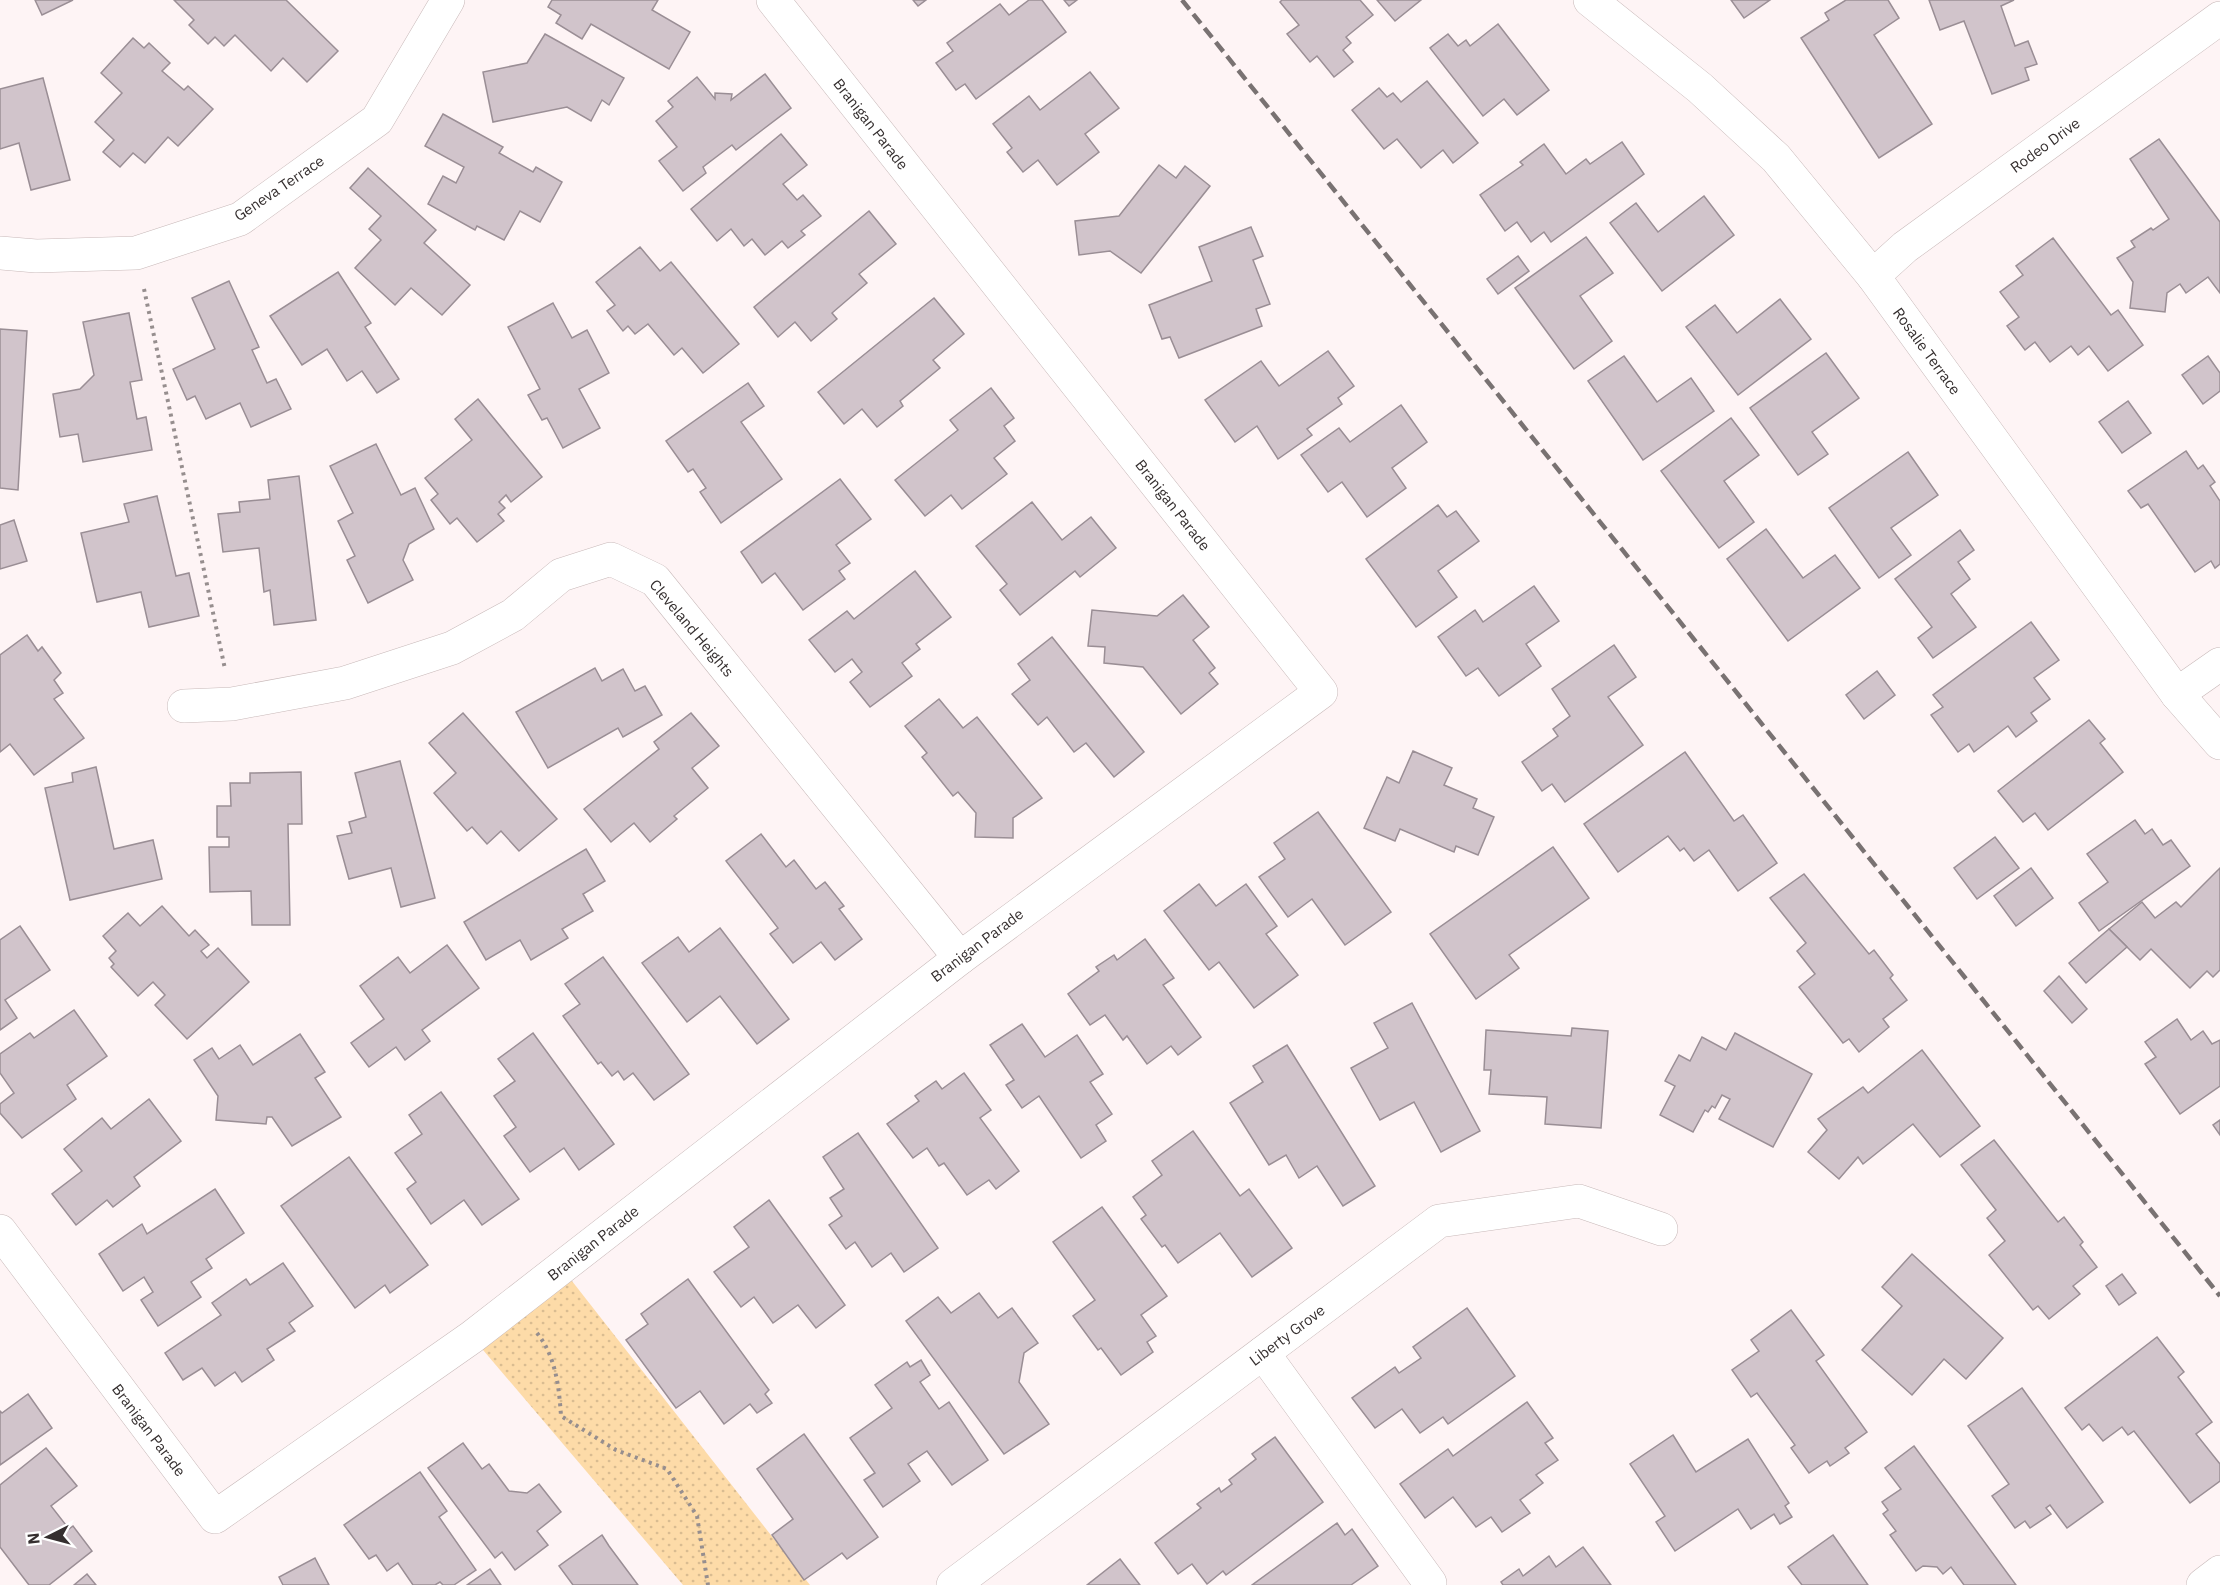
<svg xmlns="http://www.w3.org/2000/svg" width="2220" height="1585" viewBox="0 0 2220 1585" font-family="'IBM Plex Sans',sans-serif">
<defs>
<pattern id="grass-dots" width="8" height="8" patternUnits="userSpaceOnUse" patternTransform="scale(1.5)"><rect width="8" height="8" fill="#fddba8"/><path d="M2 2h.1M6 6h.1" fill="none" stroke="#d9bc91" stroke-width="1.8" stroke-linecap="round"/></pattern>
</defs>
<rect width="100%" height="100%" fill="#fef4f5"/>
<path fill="url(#grass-dots)" d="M561,1267L810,1585H683L472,1337Z"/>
<g fill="#d1c4cb" stroke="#9a8e95" stroke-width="1.5">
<path d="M35,0H73L42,15Z"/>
<path d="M174,0H286L338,51L307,82L283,58L271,71L235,35L224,46L215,37L208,44L189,25L194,20Z"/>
<path d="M552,0H658L652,10L690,32L669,69L591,24L582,39L556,23L561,15L548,7Z"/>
<path d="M913,0H926L918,6Z"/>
<path d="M1029,0H1042L1066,32L976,99L965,84L956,90L936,63L953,51L947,43L1000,4L1009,15Z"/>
<path d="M1064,0H1077L1069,6Z"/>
<path d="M1282,0H1360L1373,15L1346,37L1351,43L1343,50L1353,62L1334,77L1317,56L1310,62L1287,34L1299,25L1280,2Z"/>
<path d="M1377,0H1421L1395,21Z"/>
<path d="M1731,0H1770L1744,18Z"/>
<path d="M1846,0H1888L1899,18L1874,35L1932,124L1879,158L1801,38L1829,20L1825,13Z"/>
<path d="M1929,0H2014L2001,6L2015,46L2028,41L2037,64L2025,68L2029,80L1992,94L1964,21L1940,30Z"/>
<path d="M1498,24L1549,90L1517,115L1504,99L1483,116L1430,48L1448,34L1458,46L1466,40L1470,46Z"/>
<path d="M545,34L624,78L609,105L602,100L591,121L567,107L493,122L483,72L527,63Z"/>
<path d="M133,38L144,48L149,43L170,63L162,71L184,90L188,86L213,109L178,146L168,137L145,163L133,153L120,167L103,152L114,140L95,122L122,93L101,73Z"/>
<path d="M1090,72L1119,108L1085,134L1099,152L1057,185L1038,160L1023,172L1007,152L1012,148L993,124L1029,96L1040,110Z"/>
<path d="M765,74L791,108L736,150L732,145L703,167L706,173L683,191L659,161L677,147L656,121L673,107L668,101L697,77L715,99V93L732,94L731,100Z"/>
<path d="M43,78L70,180L31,190L19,143L0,149V89Z"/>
<path d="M1427,81L1478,143L1453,163L1443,150L1421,168L1397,139L1384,149L1352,110L1379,88L1387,97L1393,93L1401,102Z"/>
<path d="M443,114L503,147L499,153L533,172L536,167L562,182L540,222L520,211L504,240L477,226L475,230L428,204L443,176L456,183L464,167L425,146Z"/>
<path d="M781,134L807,165L783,184L797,200L803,195L821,216L801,231L805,235L788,248L782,241L765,255L752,239L744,246L731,229L717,241L691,209Z"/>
<path d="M2159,139L2220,222V293L2208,277L2186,293L2180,284L2167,293L2165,312L2130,308L2133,282L2117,258L2135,247L2131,241L2151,228L2153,230L2169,219L2130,159Z"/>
<path d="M1622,142L1644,174L1551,242L1544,232L1531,242L1517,222L1505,231L1480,195L1523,165L1520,162L1544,144L1566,174L1586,159L1590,164Z"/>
<path d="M1159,165L1176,178L1185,166L1210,186L1141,273L1110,251L1079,255L1075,221L1119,216Z"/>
<path d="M368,168L436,230L424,243L470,285L442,315L411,288L395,305L355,268L381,240L369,229L381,216L350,188Z"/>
<path d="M1704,196L1734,235L1662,291L1610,223L1636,203L1658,232Z"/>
<path d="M869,211L896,244L859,274L867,283L832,313L837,319L811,341L795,322L778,337L754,307Z"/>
<path d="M1251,227L1263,256L1253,260L1270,304L1256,309L1262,326L1179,358L1170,337L1162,339L1149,305L1212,281L1199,247Z"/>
<path d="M1586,237L1613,273L1580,296L1612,341L1574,369L1515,288Z"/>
<path d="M2053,238L2111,315L2118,310L2143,345L2108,371L2089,346L2078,355L2071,346L2050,362L2035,342L2025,350L2007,326L2019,317L2000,292L2023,275L2016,266Z"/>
<path d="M640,247L660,271L671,262L739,344L703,373L682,348L674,355L648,324L635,334L628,326L623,331L607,311L615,305L596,282Z"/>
<path d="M1518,256L1529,271L1498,294L1487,279Z"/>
<path d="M338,272L371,323L365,327L399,379L377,393L362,371L347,381L327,349L302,365L270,316Z"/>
<path d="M229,281L259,347L252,350L267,383L276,379L291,409L251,427L240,403L206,419L195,396L187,400L173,369L215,349L192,298Z"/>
<path d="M934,298L964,334L933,360L940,368L900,401L903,406L877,427L862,409L844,424L818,392Z"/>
<path d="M1780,299L1811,339L1738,395L1686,327L1715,305L1737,333Z"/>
<path d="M553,303L572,338L587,330L609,373L579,389L600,428L563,448L547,418L542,420L528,395L540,389L508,327Z"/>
<path d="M129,313L142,380L130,382L137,419L146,417L152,450L83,462L78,434L60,437L53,394L80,389L94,375L83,322Z"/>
<path d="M0,329L27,331L18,490L0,488Z"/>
<path d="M1328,351L1354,386L1338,398L1342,404L1307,429L1312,435L1278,459L1257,426L1235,442L1205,400L1261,361L1279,386Z"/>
<path d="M1826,353L1859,398L1812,432L1828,454L1798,475L1750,408Z"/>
<path d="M1624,356L1657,402L1691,378L1714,411L1643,460L1588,381Z"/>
<path d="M2208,356L2220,373V391L2203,404L2182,375Z"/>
<path d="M748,383L764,406L741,422L782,479L721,523L700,492L706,488L693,469L688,472L666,441Z"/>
<path d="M991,388L1014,418L1004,426L1015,441L994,458L1007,474L962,509L951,495L925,516L895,480L958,430L950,420Z"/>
<path d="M478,399L542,477L511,502L506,495L499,502L505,508L498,514L504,521L477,542L457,518L450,524L431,500L438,494L425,478L472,440L455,419Z"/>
<path d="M2128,401L2151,433L2122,453L2099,422Z"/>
<path d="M1401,405L1427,442L1392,468L1406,488L1367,517L1342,482L1328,492L1301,455L1339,428L1350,442Z"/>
<path d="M1731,418L1759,455L1724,481L1754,522L1719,548L1661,471Z"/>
<path d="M376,444L401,495L415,488L434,529L409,544L403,560L413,580L368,603L347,560L355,556L338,521L353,513L330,466Z"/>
<path d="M2186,451L2198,469L2203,465L2215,482L2210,486L2220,501V564L2215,568L2211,561L2195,572L2148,504L2141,508L2128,491Z"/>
<path d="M1908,452L1938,495L1891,528L1911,555L1879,578L1829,508Z"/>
<path d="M299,476L316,620L274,625L270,590L264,592L259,548L223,552L218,514L240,512L239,502L270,499L268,480Z"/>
<path d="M840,479L871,519L836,545L850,563L839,571L845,579L803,610L775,573L762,583L741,552Z"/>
<path d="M157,496L176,576L189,573L199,616L149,627L141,592L97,602L81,533L129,522L124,504Z"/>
<path d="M1032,502L1062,540L1091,517L1116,548L1080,577L1075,571L1020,615L1000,590L1007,584L976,546Z"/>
<path d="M1438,505L1447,517L1456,511L1479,541L1438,571L1457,597L1416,627L1366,559Z"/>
<path d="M14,520L27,561L0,569V525Z"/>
<path d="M1766,529L1803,578L1835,555L1860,588L1788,641L1727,559Z"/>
<path d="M1960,530L1974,550L1958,562L1970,579L1951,594L1976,627L1933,658L1918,638L1932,627L1895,579Z"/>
<path d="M915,571L951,617L916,644L920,649L902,663L912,676L870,707L850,682L862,672L852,659L835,672L809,640L847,611L854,619Z"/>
<path d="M1534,586L1559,621L1526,644L1541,666L1499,696L1478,668L1466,676L1438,637L1475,610L1483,622Z"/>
<path d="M1183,595L1209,627L1193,640L1215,668L1209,673L1218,684L1181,714L1143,667L1104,663L1105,647L1088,646L1092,610L1157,616Z"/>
<path d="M2031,622L2059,660L2034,678L2050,699L2031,713L2037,721L2016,737L2008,726L1974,752L1969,744L1958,752L1931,715L1943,707L1933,695Z"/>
<path d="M27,635L38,651L42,647L61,673L54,680L63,693L54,699L84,738L34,775L10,744L0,752V655Z"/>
<path d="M1052,637L1144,752L1114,777L1086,743L1074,752L1047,717L1038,725L1012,694L1030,680L1018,664Z"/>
<path d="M1614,645L1636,677L1608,697L1643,745L1565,802L1552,784L1542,791L1522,762L1558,736L1553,729L1570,716L1552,689Z"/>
<path d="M595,668L602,681L623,669L635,691L645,686L662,715L623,737L618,728L548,768L516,712Z"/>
<path d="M1877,671L1895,695L1864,719L1846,695Z"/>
<path d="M939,699L963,728L977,717L1042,798L1013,818V838L975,837L976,813L958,792L953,796L922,757L927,753L905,726Z"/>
<path d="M463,713L557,819L519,851L501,831L487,844L472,827L467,831L434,793L456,773L429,743Z"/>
<path d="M691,713L719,746L692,768L708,788L674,816L677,819L650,842L634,823L611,842L584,809L659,749L654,742Z"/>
<path d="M2089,720L2105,739L2100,743L2123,772L2048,830L2035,813L2023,822L1998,791Z"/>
<path d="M1413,751L1452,768L1444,785L1477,799L1473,808L1494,817L1478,855L1456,846L1454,852L1400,829L1395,841L1364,828L1387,777L1399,783Z"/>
<path d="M1685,752L1734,821L1743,815L1777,863L1738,891L1709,850L1694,861L1684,848L1680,851L1668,836L1618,872L1584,824Z"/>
<path d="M400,761L435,898L401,907L391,868L349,879L337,836L352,833L349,822L366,817L355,773Z"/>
<path d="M96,767L114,849L153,840L162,879L70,900L45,788L73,782L72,773Z"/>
<path d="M301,772L302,824H288L290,925H252L251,891L210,892L209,847H229V837H217V806H231L230,783H250V773Z"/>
<path d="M1318,812L1391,912L1345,945L1312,899L1288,917L1259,877L1285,859L1274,843Z"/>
<path d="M2135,820L2145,834L2152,829L2163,845L2171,840L2190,866L2099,931L2079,903L2108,882L2087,854Z"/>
<path d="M761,834L786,867L794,860L816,889L825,882L844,906L839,909L862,939L835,960L821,942L793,963L770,934L778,928L726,861Z"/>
<path d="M1995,837L2019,868L1977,899L1954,868Z"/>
<path d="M1553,847L1589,898L1509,955L1519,968L1476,999L1430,934Z"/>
<path d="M586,849L605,881L583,894L593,911L562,929L568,938L531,960L520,940L486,960L464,922Z"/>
<path d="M2031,868L2053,898L2016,926L1994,896Z"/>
<path d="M2220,868V970L2213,977L2207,971L2190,988L2151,949L2140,960L2109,929L2142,902L2155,918L2176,902L2181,907Z"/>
<path d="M1804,874L1869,954L1874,950L1893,975L1890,978L1907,1000L1883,1019L1889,1027L1859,1052L1849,1039L1843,1043L1799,987L1815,974L1797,951L1806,943L1770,898Z"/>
<path d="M1199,884L1216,906L1246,884L1277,926L1266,934L1298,975L1254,1008L1219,962L1209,970L1164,911Z"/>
<path d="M162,906L189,936L195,930L209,945L201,951L207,958L218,948L249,982L187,1039L155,1005L165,995L153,982L138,996L111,967L114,964L109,958L116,951L103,936L128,913L140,926Z"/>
<path d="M20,926L50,970L5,1000L17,1018L0,1030V940Z"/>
<path d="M720,928L789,1019L757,1044L720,996L687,1022L642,963L678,937L689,952Z"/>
<path d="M2109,929L2127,947L2086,983L2069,963Z"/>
<path d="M1145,939L1174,978L1163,985L1201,1037L1178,1055L1171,1046L1147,1064L1127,1036L1123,1040L1105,1015L1090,1025L1068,994L1099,971L1096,967L1114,955L1117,960Z"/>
<path d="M447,945L479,988L422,1030L430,1041L405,1060L396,1047L369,1067L351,1043L384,1019L360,986L398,957L410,973Z"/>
<path d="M603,957L689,1074L654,1100L633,1073L624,1080L618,1071L612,1076L601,1062L598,1064L563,1016L580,1004L565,984Z"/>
<path d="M2059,976L2087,1009L2072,1023L2044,991Z"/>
<path d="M1412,1003L1480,1131L1441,1152L1414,1102L1380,1120L1351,1068L1388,1048L1374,1023Z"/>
<path d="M74,1010L107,1056L67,1085L76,1099L22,1138L0,1113V1104L14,1093L0,1073V1054L30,1033L34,1038Z"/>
<path d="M2177,1019L2191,1040L2203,1031L2212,1044L2220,1040V1086L2180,1114L2145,1064L2156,1057L2145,1042Z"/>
<path d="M1022,1024L1045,1057L1077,1035L1103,1074L1090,1082L1112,1114L1096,1125L1106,1141L1081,1158L1039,1096L1022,1108L1006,1085L1014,1080L990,1045Z"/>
<path d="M1572,1028L1608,1031L1601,1128L1545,1124L1547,1097L1489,1094L1491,1070H1484L1486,1030L1571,1036Z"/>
<path d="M533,1033L614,1144L579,1170L564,1148L530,1172L504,1136L516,1127L494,1096L515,1081L498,1059Z"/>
<path d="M1735,1033L1812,1074L1773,1147L1719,1119L1730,1099L1722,1095L1715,1108L1712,1106L1708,1112L1705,1110L1693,1132L1660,1115L1675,1086L1665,1081L1679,1055L1690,1061L1702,1037L1726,1050Z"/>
<path d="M300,1034L325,1072L315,1078L341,1117L292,1146L272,1117H267L266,1124L216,1120L218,1096L194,1060L212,1048L219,1059L240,1045L253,1065Z"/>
<path d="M1287,1045L1375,1186L1343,1206L1317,1166L1299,1178L1286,1155L1269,1165L1230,1103L1263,1082L1253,1066Z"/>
<path d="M1922,1050L1980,1126L1940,1157L1913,1124L1863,1164L1858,1157L1839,1179L1808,1152L1827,1130L1818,1119L1863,1087L1868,1093Z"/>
<path d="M964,1073L991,1110L980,1118L1019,1171L996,1189L989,1180L967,1195L944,1163L939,1166L927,1148L913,1158L887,1124L919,1101L915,1096L936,1081L942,1089Z"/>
<path d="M441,1092L519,1199L482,1225L464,1200L431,1224L407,1189L416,1182L395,1153L422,1134L409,1115Z"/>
<path d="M149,1099L181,1141L134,1177L140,1186L113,1207L107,1200L76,1225L52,1194L82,1171L64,1149L102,1118L111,1129Z"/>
<path d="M2220,1120V1135L2213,1125Z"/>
<path d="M1193,1131L1240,1196L1249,1189L1292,1248L1252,1277L1220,1233L1178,1263L1165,1245L1162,1247L1141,1219L1146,1215L1133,1197L1162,1175L1152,1161Z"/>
<path d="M858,1133L938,1248L904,1272L891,1253L872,1267L855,1242L846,1249L829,1225L842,1216L830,1198L844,1189L823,1157Z"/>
<path d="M1994,1140L2058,1222L2064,1217L2083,1242L2080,1245L2097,1267L2073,1286L2080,1294L2049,1319L2038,1306L2033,1310L1989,1255L2005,1241L1987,1218L1996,1210L1961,1165Z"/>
<path d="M349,1157L428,1265L390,1293L385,1285L355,1308L281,1206Z"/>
<path d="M215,1189L244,1233L206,1259L212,1268L191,1282L201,1297L158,1326L141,1300L153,1292L144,1277L123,1291L99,1254L142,1224L147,1234Z"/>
<path d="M769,1200L845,1305L816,1328L798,1305L773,1323L754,1297L741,1307L714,1272L749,1247L734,1227Z"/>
<path d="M1102,1207L1167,1296L1141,1315L1156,1336L1147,1342L1153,1352L1121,1375L1101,1348L1098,1350L1073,1316L1095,1300L1053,1242Z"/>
<path d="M1912,1254L2003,1338L1966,1379L1944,1359L1912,1395L1862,1350L1902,1306L1882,1287Z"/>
<path d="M283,1263L313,1306L289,1323L295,1331L267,1349L274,1360L242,1382L235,1372L215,1386L202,1368L183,1380L165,1353L221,1315L212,1303L246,1279L250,1285Z"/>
<path d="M2122,1274L2136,1293L2119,1305L2106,1286Z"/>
<path d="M688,1279L769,1390L765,1394L772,1403L757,1413L750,1404L724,1424L700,1391L676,1408L626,1340L648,1324L641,1314Z"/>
<path d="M979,1293L998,1318L1012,1308L1038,1343L1024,1353L1019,1382L1049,1424L1004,1454L906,1321L938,1297L951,1313Z"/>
<path d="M1467,1308L1515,1376L1448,1424L1443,1417L1420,1433L1402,1409L1375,1428L1352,1398L1395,1367L1399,1373L1421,1358L1413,1347Z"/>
<path d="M1791,1310L1824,1355L1816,1361L1867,1432L1845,1448L1849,1453L1830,1466L1827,1461L1809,1473L1791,1448L1795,1445L1757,1393L1751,1397L1732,1370L1759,1351L1751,1340Z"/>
<path d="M2157,1337L2184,1372L2178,1377L2212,1422L2196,1434L2220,1464V1481L2190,1503L2134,1431L2128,1435L2122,1427L2103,1441L2089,1424L2082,1430L2065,1408Z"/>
<path d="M921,1360L930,1375L920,1382L939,1409L949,1402L988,1460L952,1485L927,1451L908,1464L920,1481L883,1507L864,1480L875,1473L850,1438L892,1408L875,1385L907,1362L910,1367Z"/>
<path d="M2022,1388L2103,1502L2067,1528L2050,1505L2046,1508L2051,1514L2030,1528L2025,1521L2015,1528L1992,1496L2009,1484L1968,1426Z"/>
<path d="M28,1394L52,1428L0,1465V1411L2,1413Z"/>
<path d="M1527,1402L1553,1438L1545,1443L1558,1460L1536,1475L1543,1483L1520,1500L1530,1513L1502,1532L1491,1517L1476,1527L1453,1497L1425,1518L1400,1484L1448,1449L1453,1456Z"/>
<path d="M804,1434L878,1537L847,1559L842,1553L804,1580L772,1535L793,1519L757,1469Z"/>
<path d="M1673,1435L1696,1472L1748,1439L1789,1503L1785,1506L1792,1517L1780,1524L1774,1514L1751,1529L1738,1509L1675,1551L1656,1522L1665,1516L1630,1464Z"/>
<path d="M1275,1437L1323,1502L1226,1575L1223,1571L1207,1584L1192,1564L1178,1574L1155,1543L1201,1508L1197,1504L1219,1488L1221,1492L1232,1484L1229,1480L1256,1459L1252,1454Z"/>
<path d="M463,1443L482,1469L489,1464L509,1491L527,1493L539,1484L561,1512L537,1531L548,1545L515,1570L502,1552L495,1558L428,1468Z"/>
<path d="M1914,1446L2016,1585H1964L1951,1567L1943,1574L1937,1567L1923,1566L1916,1571L1890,1535L1896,1531L1883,1514L1888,1510L1882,1502L1901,1489L1885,1468Z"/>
<path d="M46,1448L77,1486L51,1506L69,1529L73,1526L92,1551L49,1585H29L0,1547V1485Z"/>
<path d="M420,1472L447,1511L439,1517L476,1570L454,1585H443L440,1582L435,1585H413L398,1563L387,1571L376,1555L369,1559L344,1525Z"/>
<path d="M1337,1523L1345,1535L1352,1529L1378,1566L1351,1585H1252Z"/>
<path d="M602,1535L609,1546L638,1585H573L559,1566Z"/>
<path d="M1833,1535L1868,1585H1802L1788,1567Z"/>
<path d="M1583,1547L1611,1585H1503L1501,1582L1519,1569L1523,1576L1549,1556L1556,1567Z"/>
<path d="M315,1558L329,1585H283L279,1577Z"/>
<path d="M1120,1559L1140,1585H1087Z"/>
<path d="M490,1569L501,1585H467Z"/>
<path d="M87,1574L96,1585H74Z"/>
</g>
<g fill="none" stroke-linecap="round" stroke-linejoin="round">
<g stroke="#c8b9b9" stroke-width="34">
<g id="minor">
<path d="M1590,0L1700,88L1776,158L1873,276L2177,694L2220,743"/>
<path d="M0,253L36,256L136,253L240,219L377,120L448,0"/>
<path d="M1873,276L1905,247L2220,18"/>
<path d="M2177,694L2220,664"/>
<path d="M184,706L232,704L345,683L452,648L513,615L561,575L611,559L655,580L960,958"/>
<path d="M0,1231L215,1517L472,1337L960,958L1321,692L773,0"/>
<path d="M1263,1353L1430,1583"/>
<path d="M953,1585L1439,1221L1579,1201L1661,1229"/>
</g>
</g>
<g stroke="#c8b9b9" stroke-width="34">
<path id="major" d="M2203,1585L2220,1572"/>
</g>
<g stroke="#968e8e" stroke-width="4" stroke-dasharray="3 4.5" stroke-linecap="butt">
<path d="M144,289L225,669"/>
<path d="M537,1333C556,1357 559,1387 561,1416L616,1450L667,1469L697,1516L708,1585"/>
</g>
<use href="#minor" stroke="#fff" stroke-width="33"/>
<use href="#major" stroke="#fff" stroke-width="33"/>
<path stroke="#797272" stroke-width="4.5" stroke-dasharray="12 6" stroke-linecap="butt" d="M1182,0L2220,1296"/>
</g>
<g text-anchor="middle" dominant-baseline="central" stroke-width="4.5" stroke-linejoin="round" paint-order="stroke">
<g font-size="15" fill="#352f2f" stroke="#fff">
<text transform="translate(871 124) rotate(52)">Branigan Parade</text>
<text transform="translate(2045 145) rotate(-36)">Rodeo Drive</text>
<text transform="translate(279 188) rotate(-34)">Geneva Terrace</text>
<text transform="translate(1927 351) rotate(54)">Rosalie Terrace</text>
<text transform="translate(1173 505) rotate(52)">Branigan Parade</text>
<text transform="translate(692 628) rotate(50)">Cleveland Heights</text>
<text transform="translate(977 945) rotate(-37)">Branigan Parade</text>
<text transform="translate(593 1243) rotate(-38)">Branigan Parade</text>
<text transform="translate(1287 1335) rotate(-37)">Liberty Grove</text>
<text transform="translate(149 1430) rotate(53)">Branigan Parade</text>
</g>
</g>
<g transform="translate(48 1537) rotate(264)" stroke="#ffffff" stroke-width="4.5" paint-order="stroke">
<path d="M0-4.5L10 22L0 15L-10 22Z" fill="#352f2f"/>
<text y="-9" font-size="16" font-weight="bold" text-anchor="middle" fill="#352f2f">N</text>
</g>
</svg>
